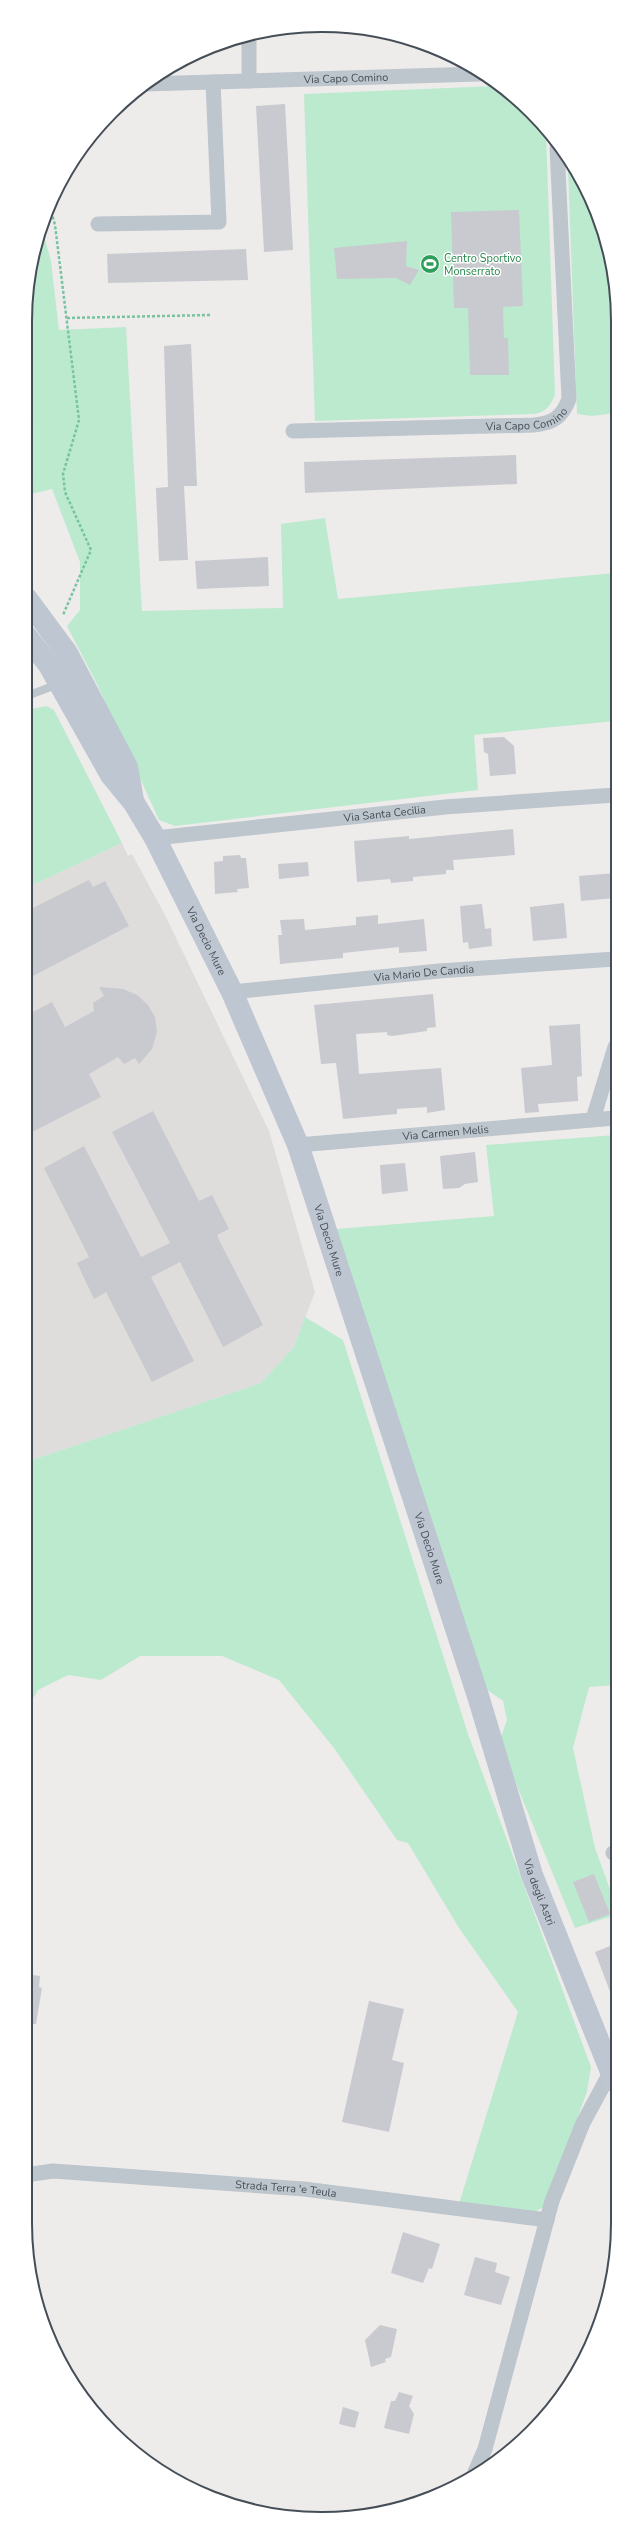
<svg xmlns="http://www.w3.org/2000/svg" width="643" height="2544" viewBox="0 0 643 2544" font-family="'Nunito Sans',sans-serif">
<rect width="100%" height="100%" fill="#eeebeb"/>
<path fill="#dfdcdc" d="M122,843L128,856L132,854L165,915L269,1131L315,1292L294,1347L261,1383L26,1462L27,888Z"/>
<g fill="#bceacf">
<path d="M495,86L531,112L546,132L555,395C550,406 547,411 535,414L315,421L304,94Z"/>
<path d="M568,169H572L588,191L615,283V413L592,416L577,414Z"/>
<path d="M41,225L51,261L59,330L126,327L142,611L283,608L281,524L325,518L338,599L615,573V721L474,735L478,790L175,826L159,820L97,684L67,626L80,610V562L52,489L27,495L28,283Z"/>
<path d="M46,706L54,710L122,843L27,888V710Z"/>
<path d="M615,1135V1685L589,1687L573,1748L595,1848L615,1903V1915L575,1928L499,1742L507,1720L503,1701L486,1689L336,1229L494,1216L486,1145Z"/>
<path d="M305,1317L343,1340L468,1734L591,2067L587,2092L544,2207L534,2212L459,2204L518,2012L459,1928L408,1843L397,1840L334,1748L279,1680L222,1656H140L101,1680L68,1675L38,1690L26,1710V1462L261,1383L294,1347Z"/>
</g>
<g fill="#c8cad0">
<path d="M285,104L293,250L264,252L256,106Z"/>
<path d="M519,210L523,306L503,307L504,338H508L509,375H470L468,308H454L451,212Z"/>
<path d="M407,241L406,266L419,270L410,285L396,278L337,279L334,248Z"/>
<path d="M246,249L248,280L108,283L107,254Z"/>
<path d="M191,344L197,486H184L188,560L159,561L156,488L168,487L164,346Z"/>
<path d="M516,455L517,484L305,493L304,462Z"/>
<path d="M268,557L269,586L197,589L195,561Z"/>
<path d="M504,737L514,746L516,774L490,776L488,754L484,752L483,738Z"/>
<path d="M513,829L515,855L453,860L454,870H446V874L413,877V881L391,883L390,879L357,882L354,841L409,836V839Z"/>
<path d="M240,855L241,858H246L249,888L237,889L238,892L215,894L214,862L223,861V856Z"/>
<path d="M308,862L309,876L279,879L278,864Z"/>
<path d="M615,873V898L581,901L579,876Z"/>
<path d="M89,880L93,887L105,881L129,926L27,979V911Z"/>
<path d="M564,903L567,938L533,941L530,907Z"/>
<path d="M482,904L485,929L491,928L492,946L469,949L468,942L463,943L460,906Z"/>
<path d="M378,915V924L424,919L427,951L399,953V947L343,953V958L280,964L278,935H282L280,920L304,919L305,930L356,925V917Z"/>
<path d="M99,987L123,989L137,995L148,1005L155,1017L157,1032L152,1049L139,1064L135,1058L124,1064L118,1057L89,1074L101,1097L26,1135L27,1015L52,1002L65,1027L94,1011L93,1003L104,996Z"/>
<path d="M433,994L436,1027L427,1028V1031L392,1036L387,1035V1032L356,1034L359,1074L441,1068L445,1110L427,1113V1107L397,1109V1114L343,1119L336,1063L321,1064L314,1005Z"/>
<path d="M580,1024L582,1076L577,1077L578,1101L538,1104L539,1112L525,1113L521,1068L552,1065L549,1026Z"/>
<path d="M153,1111L199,1201L212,1195L229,1229L217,1235L220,1242L263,1325L223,1347L180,1262L151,1277L194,1361L152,1382L106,1292L94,1299L77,1263L89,1257L44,1168L84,1146L141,1257L170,1243L112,1132Z"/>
<path d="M475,1152L478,1182L465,1184L459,1188L443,1189L440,1156Z"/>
<path d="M405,1163L408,1191L382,1194L380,1165Z"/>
<path d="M594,1874L610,1914L589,1922L573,1882Z"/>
<path d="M615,1944V2002H614L595,1952Z"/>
<path d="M25,1974L40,1976L39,1987L42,1988L36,2024H25Z"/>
<path d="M369,2001L404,2009L392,2060L404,2063L389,2132L342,2122Z"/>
<path d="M403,2232L440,2244L432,2269L429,2268L423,2283L391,2273Z"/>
<path d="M475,2257L497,2263L495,2272L510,2277L501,2305L464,2295Z"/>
<path d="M380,2325L397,2329L391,2357L385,2359L386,2362L371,2367L365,2340Z"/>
<path d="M399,2392L413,2396L409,2406L414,2414L409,2434L384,2428L391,2401H395Z"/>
<path d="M343,2407L359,2412L355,2428L339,2424Z"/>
</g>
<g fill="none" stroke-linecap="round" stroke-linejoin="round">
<g stroke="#77c4a0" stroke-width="2.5" stroke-dasharray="3 2" stroke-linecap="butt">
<path d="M50,207L55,225L79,420L63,474L65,492L91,550L63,615"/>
<path d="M67,318L210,315"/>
</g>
<path stroke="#bdc5cd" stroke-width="8" d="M27,696L58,684"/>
<g stroke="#bdc5cd" stroke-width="15">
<path d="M249,34V81"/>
<path id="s1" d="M144,84L479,74"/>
<path d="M98,224L219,222L213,82"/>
<path id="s2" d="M293,431L534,425C554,423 562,417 569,399L557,148"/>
<path id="s3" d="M155,838L445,807L615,795"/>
<path id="s4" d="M232,992L439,971L615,959"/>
<path d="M593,1119L615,1047"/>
<path id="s5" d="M298,1145L615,1118"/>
<path d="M613,1853L615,1852"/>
<path id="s6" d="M25,2175L53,2171L304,2189L547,2220"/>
<path d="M475,2472L485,2449L552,2201L583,2123L610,2073"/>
</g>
<g stroke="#bdc6d1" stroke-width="22">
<path d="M27,599L67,653L127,767L133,800"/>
<path id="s7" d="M27,637L49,665L111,775L134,803L155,838L232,992L298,1145L478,1696L532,1875L615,2082"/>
</g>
</g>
<defs>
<g id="stadium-disc" transform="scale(1)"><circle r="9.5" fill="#2e9e5b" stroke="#fff"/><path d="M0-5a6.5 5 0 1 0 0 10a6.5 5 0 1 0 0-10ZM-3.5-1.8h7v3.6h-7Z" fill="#fff"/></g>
</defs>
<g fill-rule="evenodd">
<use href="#stadium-disc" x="430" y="264"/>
</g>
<g text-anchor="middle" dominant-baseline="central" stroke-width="3" stroke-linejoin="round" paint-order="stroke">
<g font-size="11" fill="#454e57" stroke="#fff">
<text stroke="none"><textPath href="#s1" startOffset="202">Via Capo Comino</textPath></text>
<text stroke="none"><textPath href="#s2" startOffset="235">Via Capo Comino</textPath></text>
<text stroke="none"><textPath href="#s3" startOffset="231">Via Santa Cecilia</textPath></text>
<text stroke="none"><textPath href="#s7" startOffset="354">Via Decio Mure</textPath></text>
<text stroke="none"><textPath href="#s4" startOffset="193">Via Mario De Candia</textPath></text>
<text stroke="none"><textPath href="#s5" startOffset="148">Via Carmen Melis</textPath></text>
<text stroke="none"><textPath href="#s7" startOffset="678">Via Decio Mure</textPath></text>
<text stroke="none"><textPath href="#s7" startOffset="1002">Via Decio Mure</textPath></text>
<text stroke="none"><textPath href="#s7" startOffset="1363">Via degli Astri</textPath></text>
<text stroke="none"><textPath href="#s6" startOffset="262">Strada Terra 'e Teula</textPath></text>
</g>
<g font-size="11" fill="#27864d" stroke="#fff" text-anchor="start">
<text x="444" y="258">Centro Sportivo<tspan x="444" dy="13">Monserrato</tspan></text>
</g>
</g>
<path d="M0 0H643V2544H0ZM321 32H322A289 289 0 0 1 611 321V2223A289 289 0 0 1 322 2512H321A289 289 0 0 1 32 2223V321A289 289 0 0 1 321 32Z" fill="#fff" fill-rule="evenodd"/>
<path fill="none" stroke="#454e57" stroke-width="2" d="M321 32H322A289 289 0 0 1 611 321V2223A289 289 0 0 1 322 2512H321A289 289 0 0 1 32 2223V321A289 289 0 0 1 321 32Z"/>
</svg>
